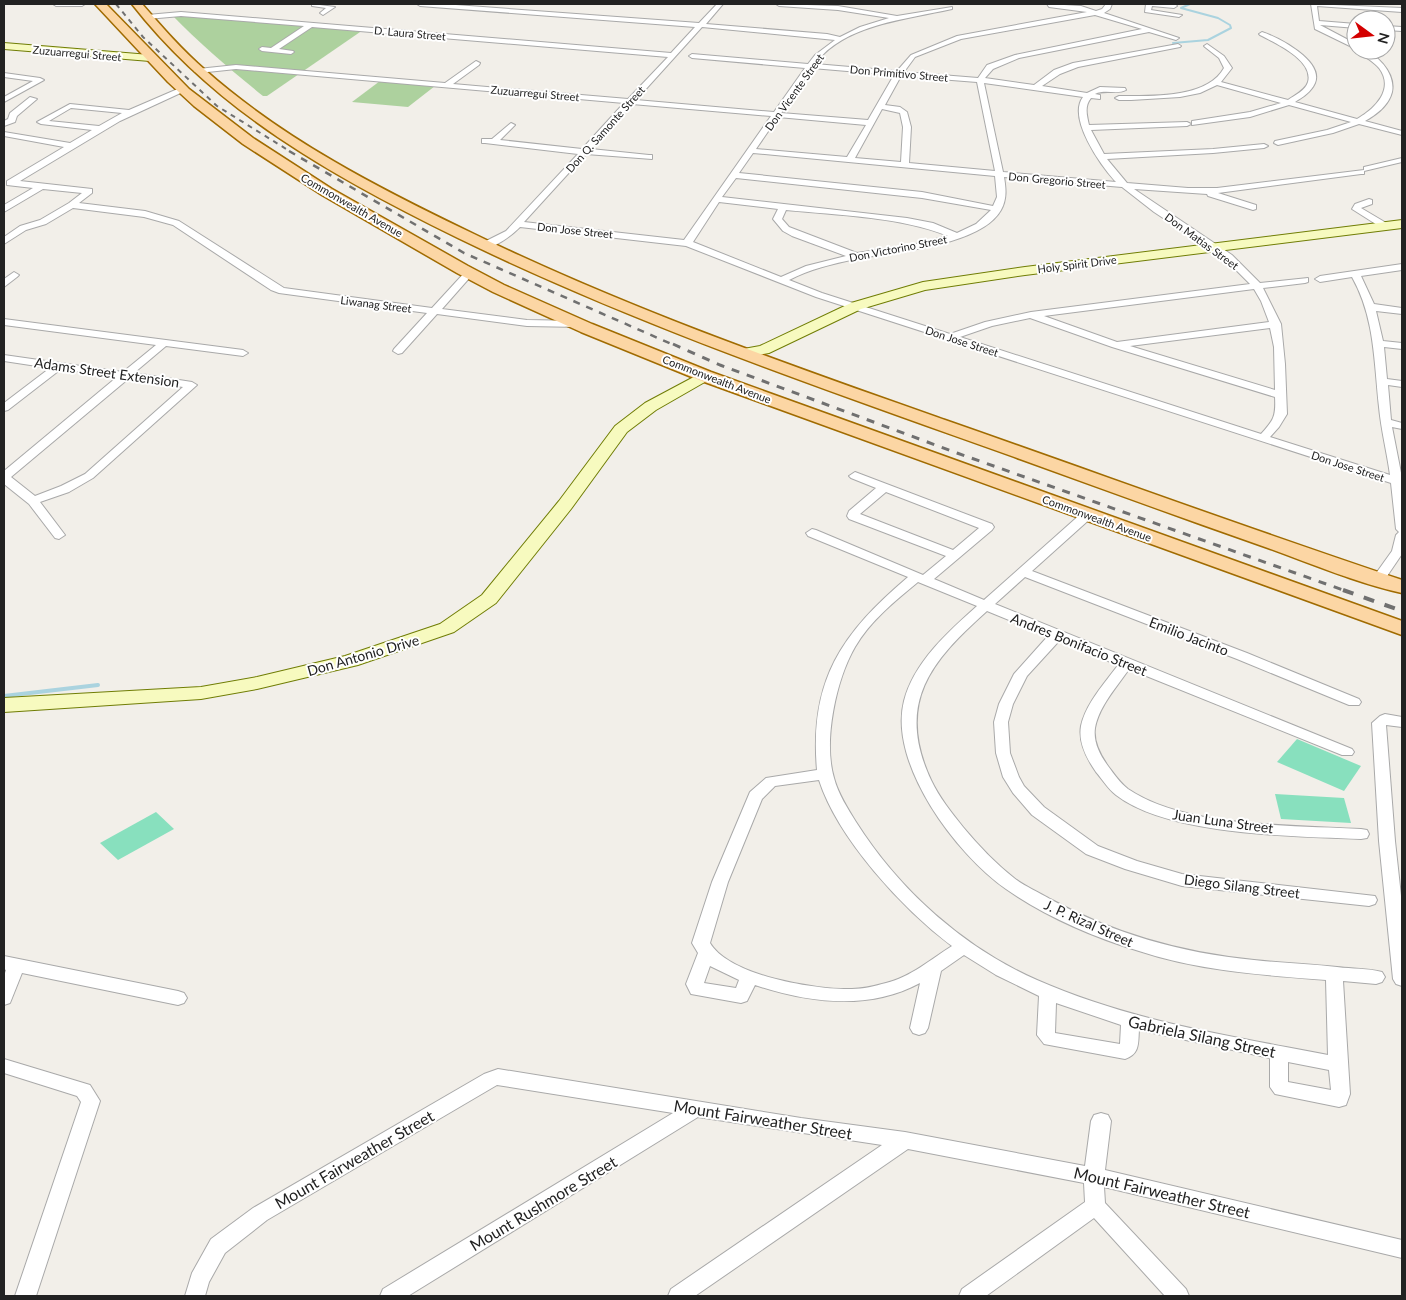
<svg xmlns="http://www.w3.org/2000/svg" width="1406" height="1300" viewBox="0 0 1406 1300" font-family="Lato,sans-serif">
<rect width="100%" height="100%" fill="#f2efe9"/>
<g fill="#add19e">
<path d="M172,15L363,30L267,96H263C231,70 200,44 172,15Z"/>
<path d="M380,81L435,86L408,107L352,102Z"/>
</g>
<g fill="#88e0be">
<path d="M1297,739L1361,766L1344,791L1277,762Z"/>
<path d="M1275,794L1344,798L1351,823L1281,819Z"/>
<path d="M156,812L174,829L118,860L100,843Z"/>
</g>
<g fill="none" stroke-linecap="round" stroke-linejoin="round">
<path stroke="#aad3df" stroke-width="2" d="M1173,43L1208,40L1231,28L1230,25L1218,18L1181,8L1190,4"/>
<path stroke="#aad3df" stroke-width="4" d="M4,696L98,685"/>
<g stroke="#a9a9a9" stroke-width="2">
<g id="street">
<path d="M53,4H85L82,6H56Z"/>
<path d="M312,4L335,7L323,15L320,13L326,8L312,6Z"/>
<path d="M417,4H442L699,23L717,4H723L706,24L827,34L840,37L860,27L889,18L838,10L779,6L776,4L838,6L897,16L952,7V9C909,19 843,24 815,64L897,71L911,55L957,36L1087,12L1049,7L1047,4L1081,6L1096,11L1102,9L1106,4H1112L1110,9L1104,13L1179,38L1176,40L1149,32L1019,58L993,69L985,78L1034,85L1054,70L1073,63L1178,44L1181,46L1180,47L1078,67L1060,74L1042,86L1087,93L1100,87L1125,88L1126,90C1117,95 1105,89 1095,94L1100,95V99L1091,98C1084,106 1087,116 1089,125L1187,122L1191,124L1187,126L1091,130L1104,154L1213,149L1264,144L1268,146L1264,148L1213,153L1107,159L1127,183L1188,188H1217L1364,170V167L1402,158V162L1364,171V174H1361L1218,193L1256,205V209L1253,210L1208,196L1207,194L1134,189L1232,255L1260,283L1308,278V282L1305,283L1263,288L1281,324L1285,364L1287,414L1279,427L1270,437L1390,475C1387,452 1381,430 1379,407C1374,362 1375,318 1352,277L1320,282L1315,279L1320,276L1402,264V270L1361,276L1374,304L1402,308V314L1376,311L1383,341L1402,343V349L1384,347L1387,379L1402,381V387L1388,385L1391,420L1402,423V429L1392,427L1402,478V554L1383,582H1373L1372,579L1392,551L1396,535L1399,532L1396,529L1391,483L816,297L686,246L520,227C511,236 493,250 480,248V244L506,231L578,154L485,143H482V139H492L511,123L515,125L500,140L582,149L624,103L236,69L198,73L194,71L198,69L236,65L445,83L476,61L480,63L479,65L453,84L628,99L668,57L312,27L279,49L293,51L294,52L291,54L262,51L259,49L262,47L271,48L304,26L181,16L147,19L144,17L147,15L181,12L671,53L695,27L420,6ZM1095,15L1142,29L1015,55L987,65L978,78L904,72L915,57L961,39ZM702,27L835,40L815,55L808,64L692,54L689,56L692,58L805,68L774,112L636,100ZM812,68L894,75L868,120L781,113ZM901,76L977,82L995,171L909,163L911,127L907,112L900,107L885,105ZM984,83L1083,97C1067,118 1101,166 1116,182L1003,172ZM632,104L771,116L684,240L524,222L586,154L652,159V155H649L591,149ZM882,109L900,113L903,127L901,162L855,158ZM778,117L866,125L847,157L756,149ZM753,153L995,176L997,197L993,206L922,192L739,173ZM1004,177L1122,187L1154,212L1225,259L1250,284L1031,312L985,322L950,334L822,293L789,280C810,269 833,264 855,259C893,252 981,246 1001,210C1007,199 1006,189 1004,177ZM736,178L922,198L991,210L976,224L957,233L933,223L907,218L722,197ZM719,202L778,209L773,219L783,231L792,236L846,256L806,266L781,277L693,242ZM786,210C837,215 902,217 948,236L916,244L857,253L789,227L782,219ZM1254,289L1261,301L1269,322L1117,342L1044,316ZM1030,318L1112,347L1275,397C1276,416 1274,420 1261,434L960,337L992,326ZM1270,328L1274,347L1275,390L1130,346Z"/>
<path d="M1146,4L1176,5L1177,6L1174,8L1152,6L1151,10L1182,15L1179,17L1145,12Z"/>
<path d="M1311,4L1402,8V12L1317,6L1319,21L1356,24V28L1320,25L1356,44V49L1315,29Z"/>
<path d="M1386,26L1402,27V31L1386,30Z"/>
<path d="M1262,32C1278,37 1324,61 1315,83C1311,92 1303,97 1295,102L1357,119C1375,109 1395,89 1379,68C1373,61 1364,57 1358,50C1375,50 1396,73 1392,92C1389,105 1376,115 1365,121L1402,131V135L1359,124L1333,133L1278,145L1274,143L1275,141L1327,130L1351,122L1289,105L1250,117L1192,125V121L1250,112L1281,103L1217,85L1200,93L1180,97L1131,100H1119L1115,98L1119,96C1150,96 1207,99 1224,68L1219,58L1205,47L1204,46L1207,44L1224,56L1232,68L1221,82L1288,100C1295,95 1306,90 1308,82C1314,60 1275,43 1260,35L1259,34Z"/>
<path d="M4,73L40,78L44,80L4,102V97L33,81L4,77Z"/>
<path d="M180,88L187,90L120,121L20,181L92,189V193L79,203L145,211L179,221L284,288L432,308L466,271L469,270L474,273L472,275L442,309L527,320L580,321L585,324L580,327L527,326L437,314L402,353L398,354L393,351L394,349L427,313L279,293L271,290L173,225L144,217L73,208L46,224L26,230L4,244V237L20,226L40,220L69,203L82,193L43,189L4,212V205L33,188L7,185V181L64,147L4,136V132L70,143L92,130L41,124L37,122L70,104L129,110ZM71,108L122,113L99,126L49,121Z"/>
<path d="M30,97L37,99L17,116L15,122L4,126V121L8,119L10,113Z"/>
<path d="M1369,199L1372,200V204L1361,208L1388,224V228H1382L1352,209L1355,204Z"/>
<path d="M14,272L19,275L17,277L4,287V279Z"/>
<path d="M4,319L243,350L248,353L243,356L166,346L134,373L192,382L197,385L93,478L69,492L40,502L65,535L59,539L55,538L29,504L4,484V471L117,377L61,369L8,410L4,411V403L50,368L4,361V355L123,372L156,345L4,325ZM128,379L183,387L85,474L61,486L35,496L11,477Z"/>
<path d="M855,472L992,524L994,527L992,530L934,579L984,600L1083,512H1091L1093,515L1091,518L1032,571L1247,653L1359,699L1361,702L1359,705H1349L1237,659L1025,577L995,604L1352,749L1354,752L1352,755H1342L1129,669C1117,687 1099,706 1095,728C1093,742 1100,755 1108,766C1114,774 1120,783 1128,789C1185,828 1293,825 1361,829L1367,830L1369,834L1367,838L1361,839C1295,836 1169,836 1116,795C1108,789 1103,780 1096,772C1087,759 1078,743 1081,726C1086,703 1105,683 1118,665L1059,641L1027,676L1013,704L1008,722L1010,753L1019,777L1024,786L1044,807L1098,846L1137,861L1182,874L1375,896L1377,900L1375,904L1369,906L1182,886L1125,869L1086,854L1032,815L1013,793L1003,777L996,753L994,722L999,704L1014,674L1048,636L987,611C931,661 895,703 931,780C939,797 951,812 963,827C978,845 995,863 1014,878C1024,886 1038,892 1050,899C1114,934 1181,953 1254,960C1282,963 1310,964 1337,967C1352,969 1368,968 1382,972L1385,977L1382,982L1376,984L1343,981L1350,1094L1346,1105L1339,1107L1275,1094L1270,1087V1058L1139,1030C1138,1043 1140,1054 1125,1059L1044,1044L1037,1035L1039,996L996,975L964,955L941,971L928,1028L925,1033L919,1035L913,1033L910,1028L920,983C868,1011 809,1003 755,985L747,1001L741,1003L691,994L686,984L698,953L692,943L712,882L750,792L766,778L817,770C809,680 842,633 908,577L808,536L806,533L812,529L816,530L923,575L946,556L849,519L847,516L849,511L876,488L851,478L849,476ZM886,492L979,528L953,550L860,514ZM918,582L977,606C948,632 914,662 904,701C888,764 957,855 1006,889C1045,916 1093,937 1139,951C1199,971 1263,975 1326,980L1328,1055C1230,1036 1130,1021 1037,980C964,948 899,890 856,822C848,809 838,794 834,778C823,741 836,680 855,647C870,621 895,601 918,582ZM819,780C838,839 903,909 952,946C931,959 911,977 886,983C875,986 863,989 852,989C815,990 730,976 710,943L728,882L762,799L775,786ZM710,966L739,980L736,988L704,983ZM1056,1003L1121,1025L1120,1044L1055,1033ZM1288,1062L1329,1070L1331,1090L1288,1082Z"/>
<path d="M1385,714L1402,717V727L1386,725L1395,841L1402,905V986L1396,984L1393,979L1379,841L1372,723L1380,716Z"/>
<path d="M4,956L178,991L184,993L187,998L184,1003L178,1005L22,973L10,1003L4,1005V976L6,970L4,969Z"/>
<path d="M4,1059L90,1085L100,1101L36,1296H15L81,1102L77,1096L4,1073Z"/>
<path d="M498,1069L801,1118L905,1132L1085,1166L1091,1121L1094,1115L1101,1113L1108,1115L1111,1121L1105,1170L1402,1240V1258L1104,1187L1105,1203L1186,1289L1189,1296H1165L1094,1218L986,1296H959L962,1289L1085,1202L1084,1183L908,1149L695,1296H668L671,1289L882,1145L698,1117L408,1296H380L383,1289L673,1113L497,1085L267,1220L225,1253L209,1282L205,1296H185L192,1273L211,1239L253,1208L484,1074Z"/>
</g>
</g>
<g stroke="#707d05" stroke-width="2">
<g id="secondary">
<path d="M4,43L150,55L155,58L150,61L4,49Z"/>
<path d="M1402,220V228L1025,275L925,290L861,309L769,353L743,358L738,356L735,353L738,350L760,346L851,303L923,282L1025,267Z"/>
<path d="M705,371L710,373L713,376L710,379L656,410L627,432L571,509L496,603L454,632L358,665L257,689L201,699L4,712V698L201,687L257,677L345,656L440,624L482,595L559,501L615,426L645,403Z"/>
</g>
</g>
<g stroke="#a06b00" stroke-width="3">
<g id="primary">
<path d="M95,4H106L189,89L253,138L332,189L468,266L504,285L592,324L711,372L1402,621V635L699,380L581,332L493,292L457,273L322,195L243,144L194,106L168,82Z"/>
<path d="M132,4H142C162,27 182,50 205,70C284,140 380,189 474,234C626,308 786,364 945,420C1097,473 1249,529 1402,580V593C1357,583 1312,564 1268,548C1185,519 1102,489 1020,459C830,391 639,326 458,238C337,179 216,112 132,4Z"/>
</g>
</g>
<use href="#street" fill="#fff" fill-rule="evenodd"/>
<use href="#secondary" fill="#f7fabf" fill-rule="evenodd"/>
<use href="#primary" fill="#fcd6a4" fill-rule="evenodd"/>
<path stroke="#707070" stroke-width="2" stroke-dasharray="5 5" stroke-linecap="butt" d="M116,4L143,37L217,106L291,152"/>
<path stroke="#707070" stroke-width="2.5" stroke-dasharray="7 7" stroke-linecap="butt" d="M289,151L464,253L676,346"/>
<path stroke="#707070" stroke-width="3" stroke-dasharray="8 8" stroke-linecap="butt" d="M673,344L720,365L957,453L1346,591"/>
<path stroke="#707070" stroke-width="4" stroke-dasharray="11 11" stroke-linecap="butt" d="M1343,590L1402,611"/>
</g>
<g text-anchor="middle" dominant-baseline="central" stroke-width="4" stroke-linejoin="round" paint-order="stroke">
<g font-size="11" fill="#222" stroke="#fff">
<text transform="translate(410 33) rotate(5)">D. Laura Street</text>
<text transform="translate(77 53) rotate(5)">Zuzuarregui Street</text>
<text transform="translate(899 73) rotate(5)">Don Primitivo Street</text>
<text transform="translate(794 92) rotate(-54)">Don Vicente Street</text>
<text transform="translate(535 93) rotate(5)">Zuzuarregui Street</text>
<text transform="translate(605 129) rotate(-48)">Don Q. Samonte Street</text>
<text transform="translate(1057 180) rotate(5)">Don Gregorio Street</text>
<text transform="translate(352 205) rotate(30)">Commonwealth Avenue</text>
<text transform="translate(575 230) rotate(6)">Don Jose Street</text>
<text transform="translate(1202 241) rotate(36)">Don Matias Street</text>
<text transform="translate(898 248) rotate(-11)">Don Victorino Street</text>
<text transform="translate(1077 264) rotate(-7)">Holy Spirit Drive</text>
<text transform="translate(376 304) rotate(7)">Liwanag Street</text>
<text transform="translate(962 341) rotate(18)">Don Jose Street</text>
<text transform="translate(717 379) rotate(21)">Commonwealth Avenue</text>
<text transform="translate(1348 466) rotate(18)">Don Jose Street</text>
<text transform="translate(1097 518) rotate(20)">Commonwealth Avenue</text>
</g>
<g font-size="14" fill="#222" stroke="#fff">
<text transform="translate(107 372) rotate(8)">Adams Street Extension</text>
<text transform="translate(1189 636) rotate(21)">Emilio Jacinto</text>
<text transform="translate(1079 644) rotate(22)">Andres Bonifacio Street</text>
<text transform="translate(363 655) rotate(-16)">Don Antonio Drive</text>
<text transform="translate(1223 821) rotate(8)">Juan Luna Street</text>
<text transform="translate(1242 886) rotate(7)">Diego Silang Street</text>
<text transform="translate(1089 923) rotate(24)">J. P. Rizal Street</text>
</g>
<g font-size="16" fill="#222" stroke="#fff">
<text transform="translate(1202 1036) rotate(12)">Gabriela Silang Street</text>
<text transform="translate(763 1119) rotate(9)">Mount Fairweather Street</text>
<text transform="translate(354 1159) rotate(-30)">Mount Fairweather Street</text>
<text transform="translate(1162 1192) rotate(13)">Mount Fairweather Street</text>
<text transform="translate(543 1203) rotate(-31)">Mount Rushmore Street</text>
</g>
</g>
<rect width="1406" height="1300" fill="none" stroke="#222222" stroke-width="10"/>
<g transform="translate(1371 35) rotate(105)"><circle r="24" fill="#ffffff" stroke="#a7a7a7"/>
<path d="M0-4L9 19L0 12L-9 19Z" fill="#d40000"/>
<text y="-8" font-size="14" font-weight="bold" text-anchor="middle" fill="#222222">N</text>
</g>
</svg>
